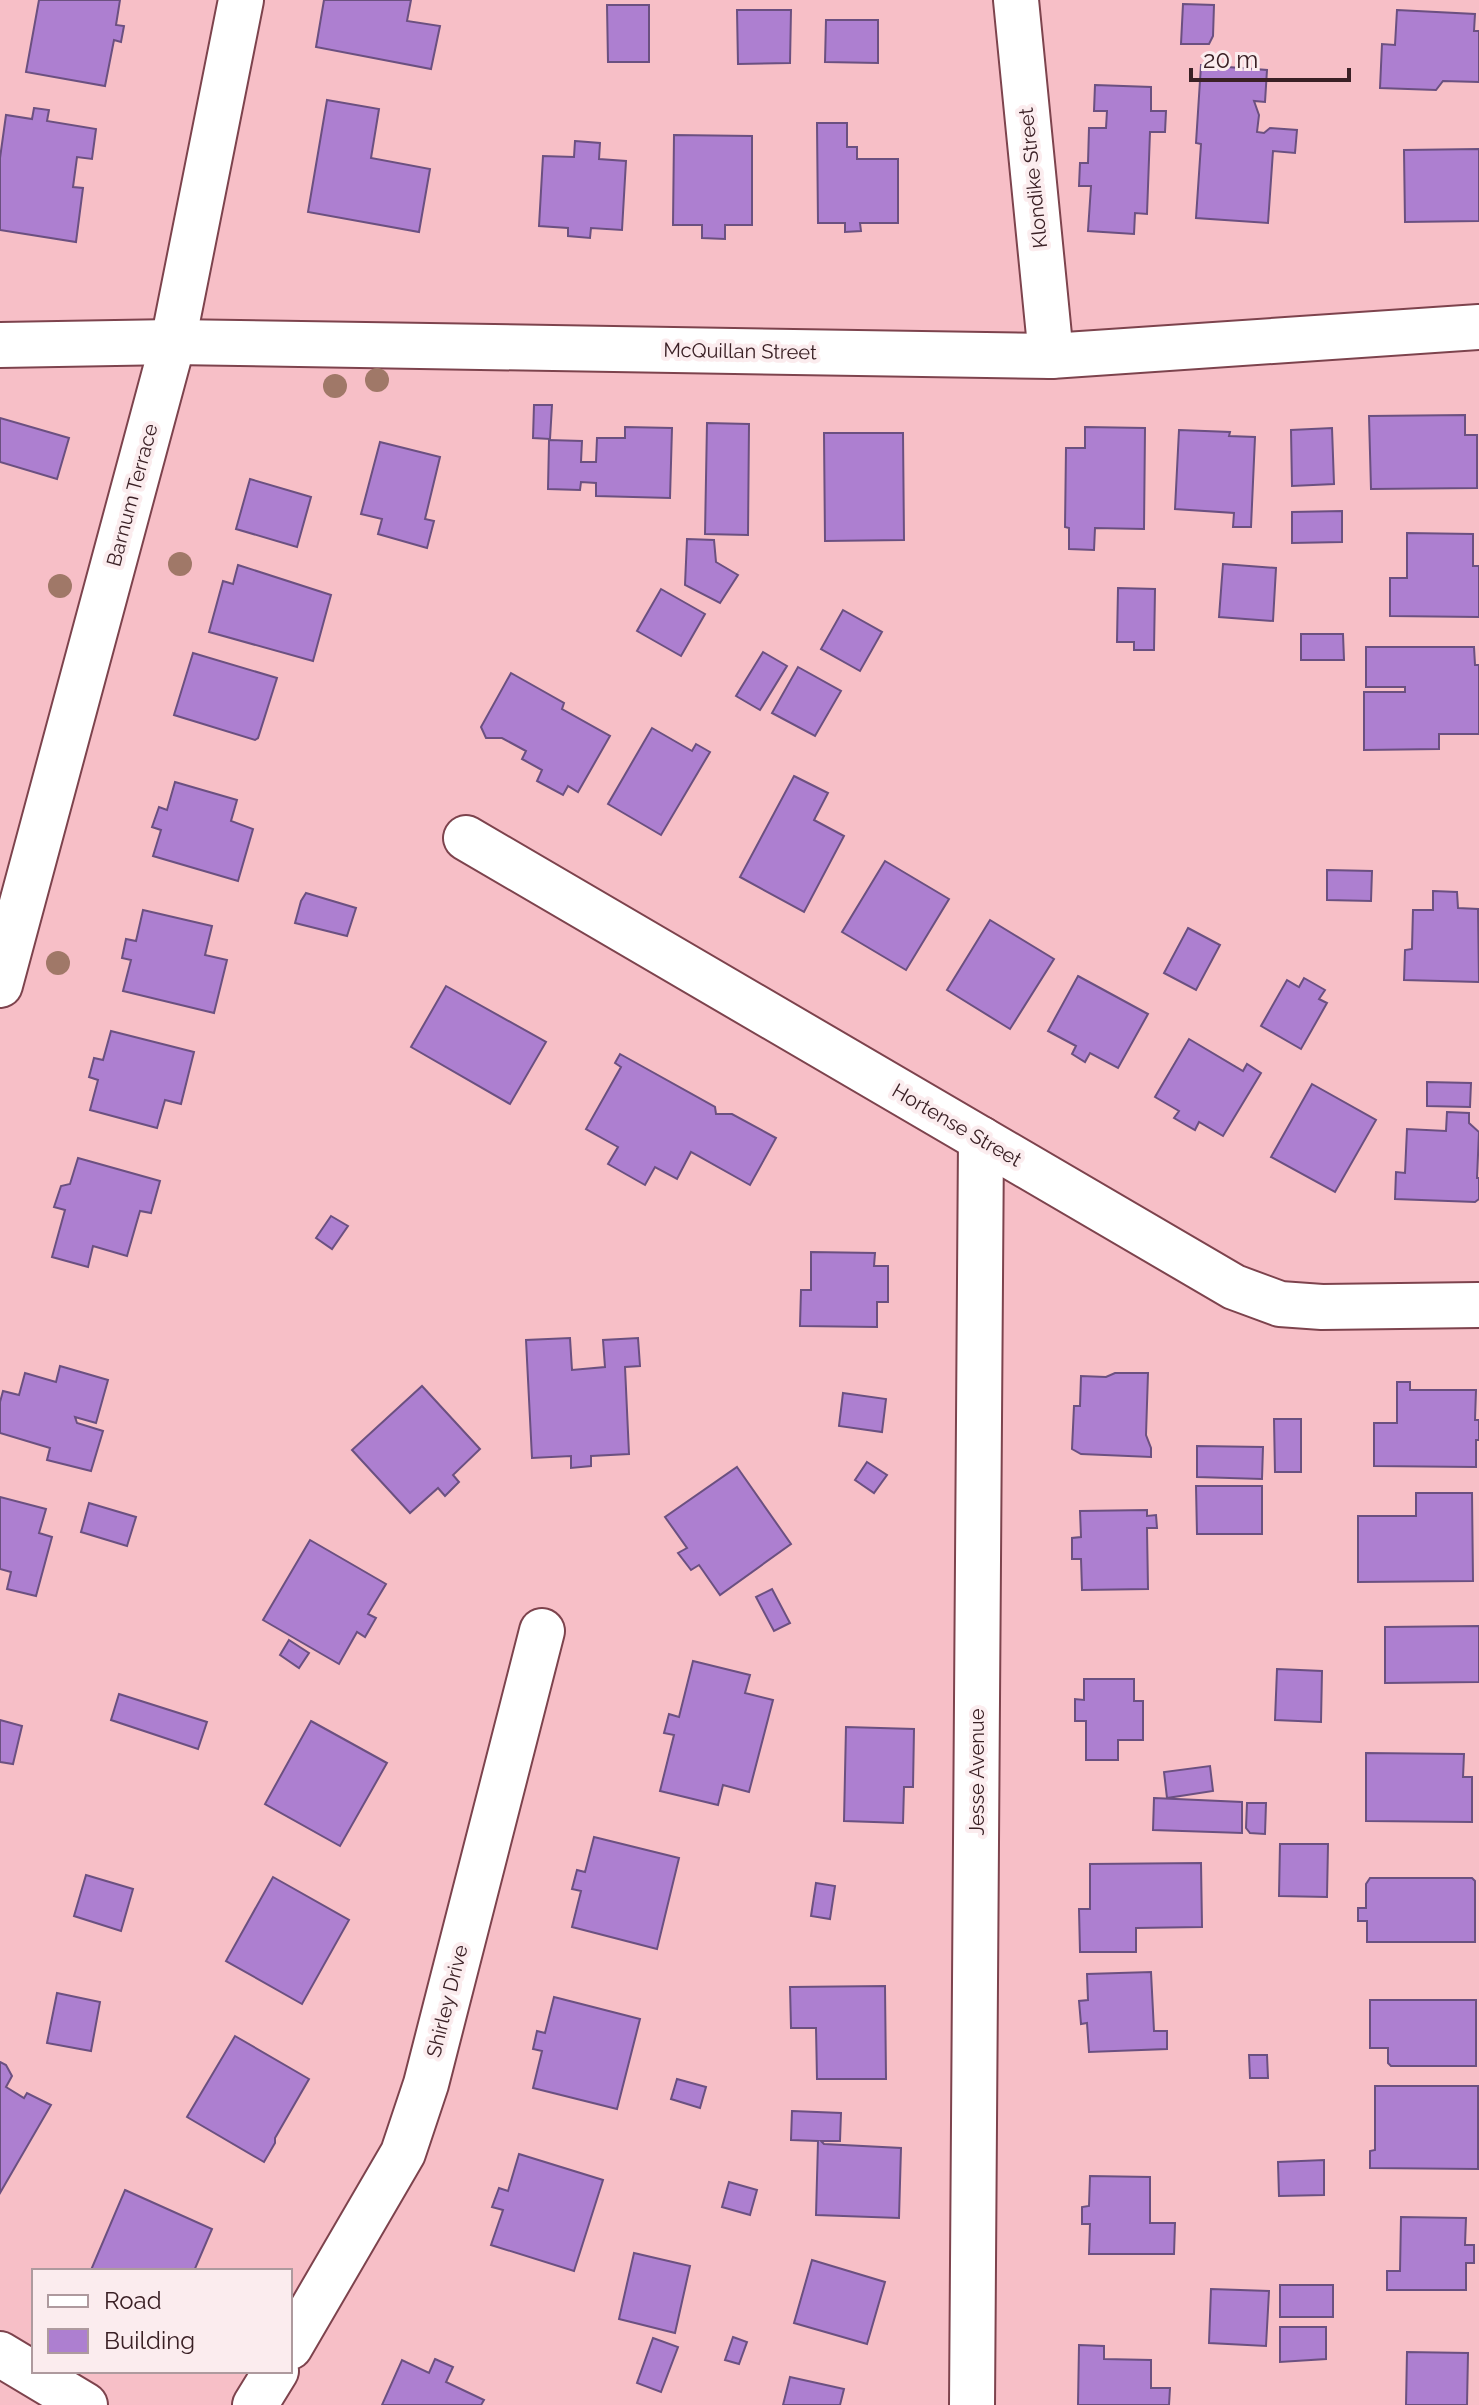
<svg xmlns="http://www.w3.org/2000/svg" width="1479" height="2405" viewBox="0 0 1479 2405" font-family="Raleway,sans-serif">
<rect width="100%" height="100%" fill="#f7bfc7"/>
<g fill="#ad7fd0" stroke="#6b5080" stroke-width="2">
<path d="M39,0H120L116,25L124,26L121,42L114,40L105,86L26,72Z"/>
<path d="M324,0H411L407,21L440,26L431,69L316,47Z"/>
<path d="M1183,4L1214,5L1213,36L1209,44H1181Z"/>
<path d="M607,5H649V62H608Z"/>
<path d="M737,10H791L790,63L738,64Z"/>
<path d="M1397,10L1475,14L1474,31H1479V82L1443,81L1436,90L1380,88L1382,44L1395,45Z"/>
<path d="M826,20H878V63L825,62Z"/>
<path d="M1201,65L1267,70L1265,102L1254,101L1259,115L1257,132L1264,133L1270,128L1297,130L1295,153L1273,151L1268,223L1196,218L1201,144L1196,143Z"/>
<path d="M1095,85L1151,87V111H1166L1165,132H1150L1147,214L1135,213L1134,234L1088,231L1091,186H1079L1080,163H1088L1089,128H1106L1107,111H1094Z"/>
<path d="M327,100L379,109L371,158L430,169L419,232L308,212Z"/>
<path d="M34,108L49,110L47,121L96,129L92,159L77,157L73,187L83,188L76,242L0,230V158L6,115L32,119Z"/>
<path d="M817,123H847V147H857V159H898V223H860L861,231L845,232V223H818Z"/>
<path d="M674,135L752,136V225H725V239L702,238V225H673Z"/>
<path d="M575,141L600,143L599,159L626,161L622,230L591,228L590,238L568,236V228L539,226L543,156L574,157Z"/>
<path d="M1479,149V221L1405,222L1404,150Z"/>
<path d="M534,405H552L550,439L533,438Z"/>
<path d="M1465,415V435H1477V488L1371,489L1369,416Z"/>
<path d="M0,418L69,438L57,479L0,462Z"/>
<path d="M707,423L749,424L748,535L705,534Z"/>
<path d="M625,427L672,428L670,498L596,496V483L581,482L580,490L548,489L549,440L582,441L581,462H596L597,438H625Z"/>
<path d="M1085,427L1145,428L1144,529L1095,528L1094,550L1069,549V528L1065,527L1066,448H1085Z"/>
<path d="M1332,428L1334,484L1292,486L1291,430Z"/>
<path d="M1179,430L1230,432L1229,436L1255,437L1251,527H1233L1234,513L1175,509Z"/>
<path d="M824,433H903L904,540L825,541Z"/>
<path d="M380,442L440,457L425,519L434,521L427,548L378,534L382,519L361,514Z"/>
<path d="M250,479L311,497L297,547L236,529Z"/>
<path d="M1342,511V542L1292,543V512Z"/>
<path d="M1407,533L1473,534V566H1479V617L1390,616V578H1407Z"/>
<path d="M687,539L714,540L716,562L738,575L720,603L685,585Z"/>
<path d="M1223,564L1276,568L1273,621L1219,617Z"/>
<path d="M238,565L331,595L313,661L209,632L223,581L233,584Z"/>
<path d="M1118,588L1155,589L1154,650H1134V642H1117Z"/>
<path d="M661,589L705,614L681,656L637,631Z"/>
<path d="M843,610L882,632L860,671L821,649Z"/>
<path d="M1301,634H1343L1344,660H1301Z"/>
<path d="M1366,647H1474L1475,665H1479V734H1439V749L1364,750V692H1405V687H1366Z"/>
<path d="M763,652L787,666L760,710L736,696Z"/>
<path d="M193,653L277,678L258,738L255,740L174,715Z"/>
<path d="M798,667L841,691L815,736L772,713Z"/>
<path d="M511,673L564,703L562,709L610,736L578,792L568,786L563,795L537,781L542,770L522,759L526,751L502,738H486L481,727Z"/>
<path d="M652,728L692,751L696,744L710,752L661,835L608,804Z"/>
<path d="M794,776L828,793L814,820L844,836L804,912L740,877Z"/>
<path d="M175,782L237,800L231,821L253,829L238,881L153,856L161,830L152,827L159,807L167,810Z"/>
<path d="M885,861L949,899L906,970L842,932Z"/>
<path d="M1327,870L1372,871L1371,901L1327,900Z"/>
<path d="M1433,891L1457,892L1458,908L1478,909L1479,982L1404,980L1405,950L1412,949L1413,910H1433Z"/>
<path d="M306,893L356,908L347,936L295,923L301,901Z"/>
<path d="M143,910L212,926L205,955L227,960L214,1013L123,991L131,960L122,958L126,939L136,941Z"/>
<path d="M990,920L1054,959L1010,1029L947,990Z"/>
<path d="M1188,928L1220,945L1196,990L1164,973Z"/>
<path d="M1078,976L1148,1014L1118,1068L1090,1053L1085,1062L1072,1054L1076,1046L1048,1031Z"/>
<path d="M1304,978L1325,990L1319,999L1327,1003L1301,1049L1261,1026L1287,980L1299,987Z"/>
<path d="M446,986L546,1042L510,1104L411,1047Z"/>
<path d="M111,1031L194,1052L181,1104L165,1100L157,1128L90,1110L98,1080L89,1077L94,1058L103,1060Z"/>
<path d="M1189,1039L1243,1071L1247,1064L1261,1073L1223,1136L1199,1122L1195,1130L1174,1118L1179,1111L1155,1097Z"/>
<path d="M620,1054L715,1107L716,1114H732L776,1138L750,1185L691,1152L677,1179L655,1167L645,1185L608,1164L618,1147L586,1129L621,1067L615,1063Z"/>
<path d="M1427,1082L1471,1083L1470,1107L1427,1106Z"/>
<path d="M1312,1084L1376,1120L1335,1192L1271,1157Z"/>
<path d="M1447,1112L1469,1113V1123L1479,1132L1477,1178H1479V1199L1475,1202L1395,1199L1396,1172L1405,1173L1407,1129L1446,1131Z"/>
<path d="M78,1158L160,1181L151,1213L140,1211L127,1256L93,1246L88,1267L52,1257L65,1210L54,1207L61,1186L70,1184Z"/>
<path d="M331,1216L348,1226L332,1249L316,1238Z"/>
<path d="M811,1252L875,1253L874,1266H888V1302H877V1327L800,1326L801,1290H811Z"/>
<path d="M570,1338L572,1370L605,1367L603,1340L638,1338L640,1366L625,1367L629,1454L591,1456V1466L571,1468V1456L532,1458L526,1340Z"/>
<path d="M60,1366L108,1380L96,1423L75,1417L77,1423L103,1431L91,1471L47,1460L50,1448L0,1433V1402L3,1391L19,1395L25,1373L56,1382Z"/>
<path d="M1115,1373H1148L1146,1435L1151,1448V1457L1081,1454L1072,1449L1074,1406H1080L1081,1376L1106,1377Z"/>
<path d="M1397,1382H1410V1390H1476L1475,1420H1479V1440H1476V1467L1374,1466V1423H1397Z"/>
<path d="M422,1386L480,1449L453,1475L459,1482L445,1496L438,1488L410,1513L352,1450Z"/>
<path d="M843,1393L886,1399L882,1432L839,1426Z"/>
<path d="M1274,1419H1301V1472H1275Z"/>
<path d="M1197,1446L1263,1447L1262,1479L1197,1477Z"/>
<path d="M867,1462L887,1475L874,1493L855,1480Z"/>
<path d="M737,1467L791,1544L720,1595L699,1565L691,1570L678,1553L687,1548L665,1517Z"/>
<path d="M1196,1486H1262V1534H1197Z"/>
<path d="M1416,1493H1472L1473,1581L1358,1582V1516H1416Z"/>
<path d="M0,1497L46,1509L39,1533L52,1537L36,1596L7,1589L11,1572L0,1569Z"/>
<path d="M89,1503L136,1517L127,1546L81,1532Z"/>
<path d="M1147,1510V1516L1156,1515L1157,1528H1147L1148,1589L1082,1590L1081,1559H1072V1538L1081,1537L1080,1511Z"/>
<path d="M310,1540L386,1584L368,1614L376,1618L365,1637L357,1632L339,1664L263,1620Z"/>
<path d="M772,1589L790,1623L774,1631L756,1597Z"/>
<path d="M1479,1626V1682L1385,1683V1627Z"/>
<path d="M289,1640L309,1653L299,1668L280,1655Z"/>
<path d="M693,1661L750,1675L745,1693L773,1700L749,1792L723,1785L718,1805L660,1791L674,1735L664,1733L669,1714L679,1717Z"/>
<path d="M1277,1669L1322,1671L1321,1722L1275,1720Z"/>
<path d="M1084,1679H1134V1701H1143V1740H1118V1760H1086V1721H1075V1699L1084,1700Z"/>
<path d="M119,1694L207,1722L198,1749L111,1720Z"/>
<path d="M0,1720L22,1726L13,1764L0,1762Z"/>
<path d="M311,1721L387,1763L340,1846L265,1804Z"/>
<path d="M846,1727L914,1729L913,1787H904L903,1823L844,1821Z"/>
<path d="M1366,1753L1464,1754L1463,1777H1472V1822L1366,1821Z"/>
<path d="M1210,1766L1213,1791L1167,1798L1164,1772Z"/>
<path d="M1154,1798L1242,1802V1833L1153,1830Z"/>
<path d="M1247,1803H1266L1265,1834L1250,1833L1246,1828Z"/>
<path d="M594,1837L679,1858L657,1949L572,1927L581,1891L572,1889L577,1870L585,1872Z"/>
<path d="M1280,1844H1328L1327,1897L1279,1896Z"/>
<path d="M1201,1863L1202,1927L1136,1928V1952H1080L1079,1909H1090V1864Z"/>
<path d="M86,1875L133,1889L121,1931L74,1916Z"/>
<path d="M273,1877L349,1920L302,2004L226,1961Z"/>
<path d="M1370,1878H1472L1475,1881V1942H1367V1921H1358V1908H1366V1884Z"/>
<path d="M816,1883L835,1886L830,1919L811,1916Z"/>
<path d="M1151,1972L1154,2031H1167V2049L1089,2052L1087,2023L1081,2024L1079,2001L1088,2000L1087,1974Z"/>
<path d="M885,1986L886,2079H817L816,2028H791L790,1987Z"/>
<path d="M57,1993L100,2002L91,2051L47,2043Z"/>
<path d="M554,1997L640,2019L617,2109L533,2088L542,2051L533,2049L537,2031L545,2033Z"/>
<path d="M1370,2000H1476V2066H1391L1388,2063V2048H1370Z"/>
<path d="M235,2036L309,2079L275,2138V2143L264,2162L187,2117Z"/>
<path d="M1249,2055H1267L1268,2078H1250Z"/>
<path d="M0,2062L6,2065L12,2076L6,2087L24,2098L27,2093L51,2105L0,2193Z"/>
<path d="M677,2079L706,2087L700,2108L671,2099Z"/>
<path d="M1375,2086H1478V2169L1370,2168V2151L1375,2150Z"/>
<path d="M792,2111L841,2113L840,2141H821L824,2144L901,2148L899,2218L816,2215L818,2141L791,2140Z"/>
<path d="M519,2154L603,2180L574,2271L491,2245L503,2210L492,2207L499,2188L508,2191Z"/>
<path d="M1324,2160V2195L1279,2196L1278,2162Z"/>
<path d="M1090,2176L1150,2177V2223H1175L1174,2254H1089L1090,2224H1082V2207L1089,2206Z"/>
<path d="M729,2182L757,2190L750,2215L722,2207Z"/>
<path d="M125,2190L212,2229L194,2271L91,2270Z"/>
<path d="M1401,2217L1466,2218L1465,2245H1474V2263H1466V2290H1387V2271H1400Z"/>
<path d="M634,2253L690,2266L675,2333L619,2319Z"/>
<path d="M812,2260L885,2282L867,2344L794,2323Z"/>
<rect x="1280" y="2285" width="53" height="32"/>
<path d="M1211,2289L1269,2291L1266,2346L1209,2343Z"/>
<path d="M1280,2327H1326V2359L1280,2362Z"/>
<path d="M733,2337L747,2342L739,2364L725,2360Z"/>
<path d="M653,2338L678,2347L661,2392L637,2383Z"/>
<path d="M1079,2345L1104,2346V2359L1151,2360V2388H1170L1169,2405H1078Z"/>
<path d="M1407,2352L1468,2353L1467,2405H1406Z"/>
<path d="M435,2359L453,2367L446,2382L484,2400L481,2405H382L402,2360L429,2373Z"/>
<path d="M790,2377L844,2389L840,2405H783Z"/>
</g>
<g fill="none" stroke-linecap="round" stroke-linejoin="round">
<g stroke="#7d434d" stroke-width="48">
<g id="street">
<path d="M1016,0L1051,356"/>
<path d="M0,345L173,342L1051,356L1479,327"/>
<path d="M466,838L1234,1287L1280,1304L1322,1307L1479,1305"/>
<path d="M0,985L173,342L241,0"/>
<path d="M290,2347L403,2153L426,2084L542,1631"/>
<path d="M0,2354L85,2405"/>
<path d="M255,2405L276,2371"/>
<path d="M972,2405L981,1139"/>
</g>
</g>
<use href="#street" stroke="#fff" stroke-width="44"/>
</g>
<g fill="#a07868">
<circle cx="377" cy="380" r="12"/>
<circle cx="335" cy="386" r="12"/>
<circle cx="180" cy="564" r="12"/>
<circle cx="60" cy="586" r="12"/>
<circle cx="58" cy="963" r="12"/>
</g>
<g text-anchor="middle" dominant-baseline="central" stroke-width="8" stroke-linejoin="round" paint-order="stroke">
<g font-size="20" fill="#3a2025" stroke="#fbecee">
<text transform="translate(1033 178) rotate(-96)">Klondike Street</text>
<text transform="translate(740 351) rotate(1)">McQuillan Street</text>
<text transform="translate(132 495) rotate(-75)">Barnum Terrace</text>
<text transform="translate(957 1125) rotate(30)">Hortense Street</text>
<text transform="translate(977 1772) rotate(-90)">Jesse Avenue</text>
<text transform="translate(447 2001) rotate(-76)">Shirley Drive</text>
</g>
</g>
<rect x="32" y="2269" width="260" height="104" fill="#fbecee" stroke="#ae9a9e" stroke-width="2"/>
<rect x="48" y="2295" width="40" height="12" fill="#ffffff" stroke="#ae9a9e" stroke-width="2"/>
<text x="104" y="2309" font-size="24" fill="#3a2025">Road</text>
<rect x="48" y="2329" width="40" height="24" fill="#ad7fd0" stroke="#ae9a9e" stroke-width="2"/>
<text x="104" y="2349" font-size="24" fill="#3a2025">Building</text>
<path d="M1191 68v12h158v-12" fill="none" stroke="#3a2025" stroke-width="4"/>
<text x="1203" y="68" font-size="24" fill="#3a2025" stroke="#fbecee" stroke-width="6" paint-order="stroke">20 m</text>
</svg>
